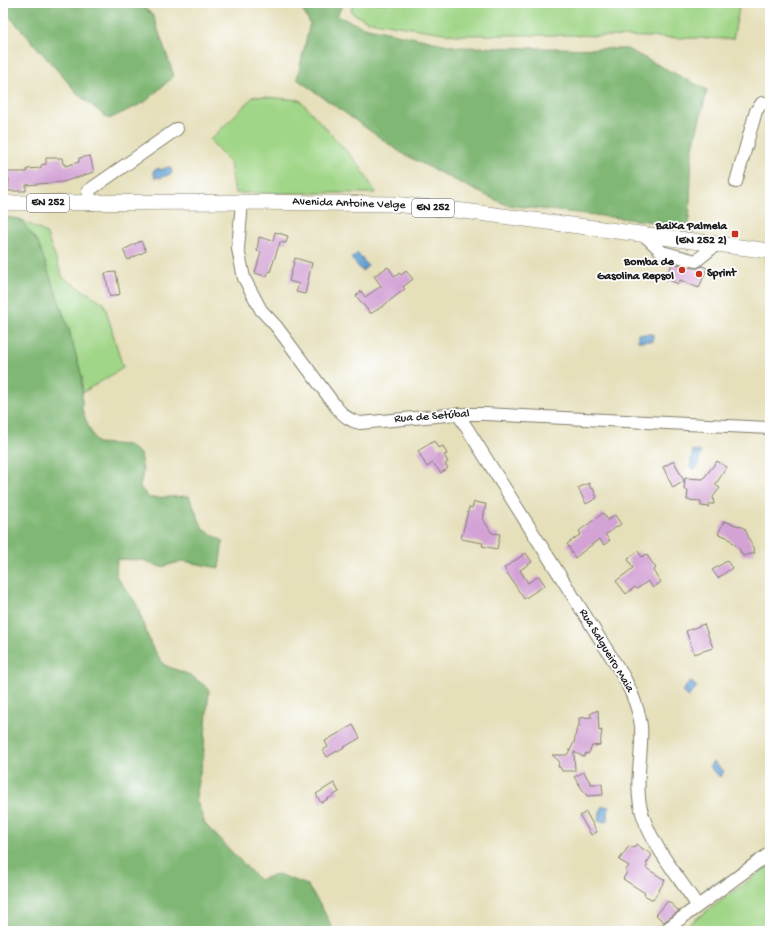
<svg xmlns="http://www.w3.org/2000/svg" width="773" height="934" viewBox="0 0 773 934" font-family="'Gochi Hand',sans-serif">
<rect width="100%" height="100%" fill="#fff"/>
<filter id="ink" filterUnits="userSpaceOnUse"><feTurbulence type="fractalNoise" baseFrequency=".025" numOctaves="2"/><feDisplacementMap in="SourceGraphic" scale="8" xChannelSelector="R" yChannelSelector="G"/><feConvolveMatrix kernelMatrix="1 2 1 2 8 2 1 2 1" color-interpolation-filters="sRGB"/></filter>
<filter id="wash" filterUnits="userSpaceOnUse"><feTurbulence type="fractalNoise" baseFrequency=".012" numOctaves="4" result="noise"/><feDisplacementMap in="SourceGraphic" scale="16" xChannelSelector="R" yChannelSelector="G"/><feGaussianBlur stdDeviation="0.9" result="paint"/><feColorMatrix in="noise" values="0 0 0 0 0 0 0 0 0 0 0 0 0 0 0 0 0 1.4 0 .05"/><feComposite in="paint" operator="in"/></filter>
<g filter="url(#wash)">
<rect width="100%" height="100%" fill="#e5dfba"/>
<g fill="#a0d687" stroke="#5e7952">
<path d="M353,3H740L733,39L563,35H456L367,21L351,12Z"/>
<path d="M254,96L300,100L359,165L376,193H235L230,163L210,140Z"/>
<path d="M20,219L46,233L63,278L104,303L123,368L82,393V377L69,330L38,243Z"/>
<path d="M770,865V931H683L685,927Z"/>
</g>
<g fill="#80b774" stroke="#4e6a48">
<path d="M3,3H138L153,15L174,76L145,102L109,119L80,96L3,9Z"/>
<path d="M298,3H343L337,16L363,27L458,47L627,49L707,90L692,151L689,226L507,205L483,194L403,154L297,79L310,23Z"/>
<path d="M3,217L20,219L38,243L69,330L82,377V409L89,428L97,443L128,445L140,454L143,471L140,487L149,498L189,496L203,529L223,541L219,568L183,561L161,567L143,560L117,559L116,576L136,603L151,645L164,665L190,675L209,689L203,759L198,781L196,799L205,824L259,880L278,874L307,885L321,906L334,931H6L3,926Z"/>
</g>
<g fill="#64a2d5" stroke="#405f78">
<path d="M169,167L171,168L172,173L171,174L159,178V177L155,178L153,171L159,168L160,170Z"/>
<path d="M358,253L368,266L362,271L351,258Z"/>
<rect x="638" y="334" width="15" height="7"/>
<path d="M693,450L701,452L697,468L693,470L690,467Z"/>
<path d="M690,681L697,687L688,697L682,692Z"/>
<path d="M713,762L724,771L720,777L709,767Z"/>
<path d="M602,806L609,807L607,814L609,819L606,822L598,821Z"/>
</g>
<g id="blocks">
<g fill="#d3a3d5">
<path d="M90,156L94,172L63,182L26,185V191H8L9,179H6V172H27V169L41,168V165L46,164V158H62L63,164H65V166L79,162V158Z"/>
<path d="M275,232L288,236L286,243L280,242L270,272L268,271L267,277L255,273L261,252L257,251L259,237L273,241Z"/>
<path d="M141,241L146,251L128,260L123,250Z"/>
<path d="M295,258L312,263L305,294L296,292L299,284L289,281Z"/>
<path d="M672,263L694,268H698L702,266L707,268L699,288L680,280L679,284L666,279Z"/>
<path d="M388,267L395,277L399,273L401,275L406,271L413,279L403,287L405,289L383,306L372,313H370L356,296L361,291L365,297L381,286L374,276Z"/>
<path d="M116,272L120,294L110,297L105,273Z"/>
<path d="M434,441L438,448L443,446L447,454L444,455L448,462L445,464L448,468L441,473L433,463L427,467L418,451Z"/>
<path d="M674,461L684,481L673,488L663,467Z"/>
<path d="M717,461L727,467L715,485L720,488L713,497L714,504H708L709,507L701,506V501L687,500L688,490H684L685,478L703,479Z"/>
<path d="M589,483L591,489L593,488L597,498L586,504L578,488Z"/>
<path d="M474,502L486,504L483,519L492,533L500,534L497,549L482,546L483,543L461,539L469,507L472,508Z"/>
<path d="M603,513L608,520L615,515L621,524L605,535L610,540L604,545L599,539L575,558L567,544L581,534L579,531Z"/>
<path d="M724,521L742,527L745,529L755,553L743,556L739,549L727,537L718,534Z"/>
<path d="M638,551L642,557L646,554L656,568L653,571L661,582L653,588L648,581L637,589L635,587L626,594L616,581L633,568L628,559Z"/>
<path d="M526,553L532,562L520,570L528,583L539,576L545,585L524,599L504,568Z"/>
<path d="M727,561L732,568L718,578L712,570Z"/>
<path d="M704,624L713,648L694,654L686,631Z"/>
<path d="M598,710L599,731L602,730L600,745L592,746L590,751L588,754L586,753L584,757L574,752L575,771H562L560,767H558L559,761L552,755H567L574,743L577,727H579V718L592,717L590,714Z"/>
<path d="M353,725L360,738L327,757L323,750L328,747L325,741Z"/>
<path d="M584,772L591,784H602L603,795L587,796L574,777Z"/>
<path d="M334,783L339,792L321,803L316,794Z"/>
<path d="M586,812L597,832L591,835L580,816Z"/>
<path d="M636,844L652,855L646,864L648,865L646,868L665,880L653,900L644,895L645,893L623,879L627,872L625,871L629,866L619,860L629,846L634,848Z"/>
<path d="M668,901L679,911L664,922L656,915Z"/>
</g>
</g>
</g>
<g filter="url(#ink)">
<use href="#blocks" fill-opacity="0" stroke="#807e6b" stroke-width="1"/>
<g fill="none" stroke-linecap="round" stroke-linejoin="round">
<g stroke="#807e6b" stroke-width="14">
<g id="minor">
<path d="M736,182L756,111L762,103H770"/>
<path d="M242,202L238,249L244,278L261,310L276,326L337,408C344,416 350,421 360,423L458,414H484L770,428"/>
<path d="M93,204L88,191L177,129"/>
<path d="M644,235L662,252L696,261L717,244"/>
<path d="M458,414L624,677C632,693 639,709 641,726C643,753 635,779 640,805C647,840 678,876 697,905"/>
<path d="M664,931L770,853"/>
</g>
</g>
<g stroke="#807e6b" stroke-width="16">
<path id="major" d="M3,203L242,202L392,204L464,211L770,251"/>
</g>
<use href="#minor" stroke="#fff" stroke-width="12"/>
<use href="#major" stroke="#fff" stroke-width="15"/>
</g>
</g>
<g fill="#c8321e" stroke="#fff" stroke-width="1.5">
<rect x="731" y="230" width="8" height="8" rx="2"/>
<circle cx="682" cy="270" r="4"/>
<circle cx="699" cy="274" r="4"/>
</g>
<g text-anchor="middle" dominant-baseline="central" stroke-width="3.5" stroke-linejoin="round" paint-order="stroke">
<g fill="#fff" stroke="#606060" stroke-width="1">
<rect x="27" y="194" width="42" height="18" rx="3"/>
<rect x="412" y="199" width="42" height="18" rx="3"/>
</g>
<g font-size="11" font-weight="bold" fill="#1c1c1c">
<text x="48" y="203">EN 252</text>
<text x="433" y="208">EN 252</text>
</g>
<g font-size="12" fill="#1c1c1c" stroke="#fff">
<text transform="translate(349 204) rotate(2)">Avenida Antoine Velge</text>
<text transform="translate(432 417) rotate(-4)">Rua de Setúbal</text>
<text transform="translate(606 651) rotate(59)">Rua Salgueiro Maia</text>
</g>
<g font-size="12" font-weight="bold" fill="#1c1c1c" stroke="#fff" text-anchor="end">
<text x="727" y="227">Baixa Palmela<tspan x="727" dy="14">(EN 252 2)</tspan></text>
<text x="674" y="263">Bomba de<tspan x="674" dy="14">Gasolina Repsol</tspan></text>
<text x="707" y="274" text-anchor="start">Sprint</text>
</g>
</g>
<rect width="773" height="934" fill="none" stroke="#fff" stroke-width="16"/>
</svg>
